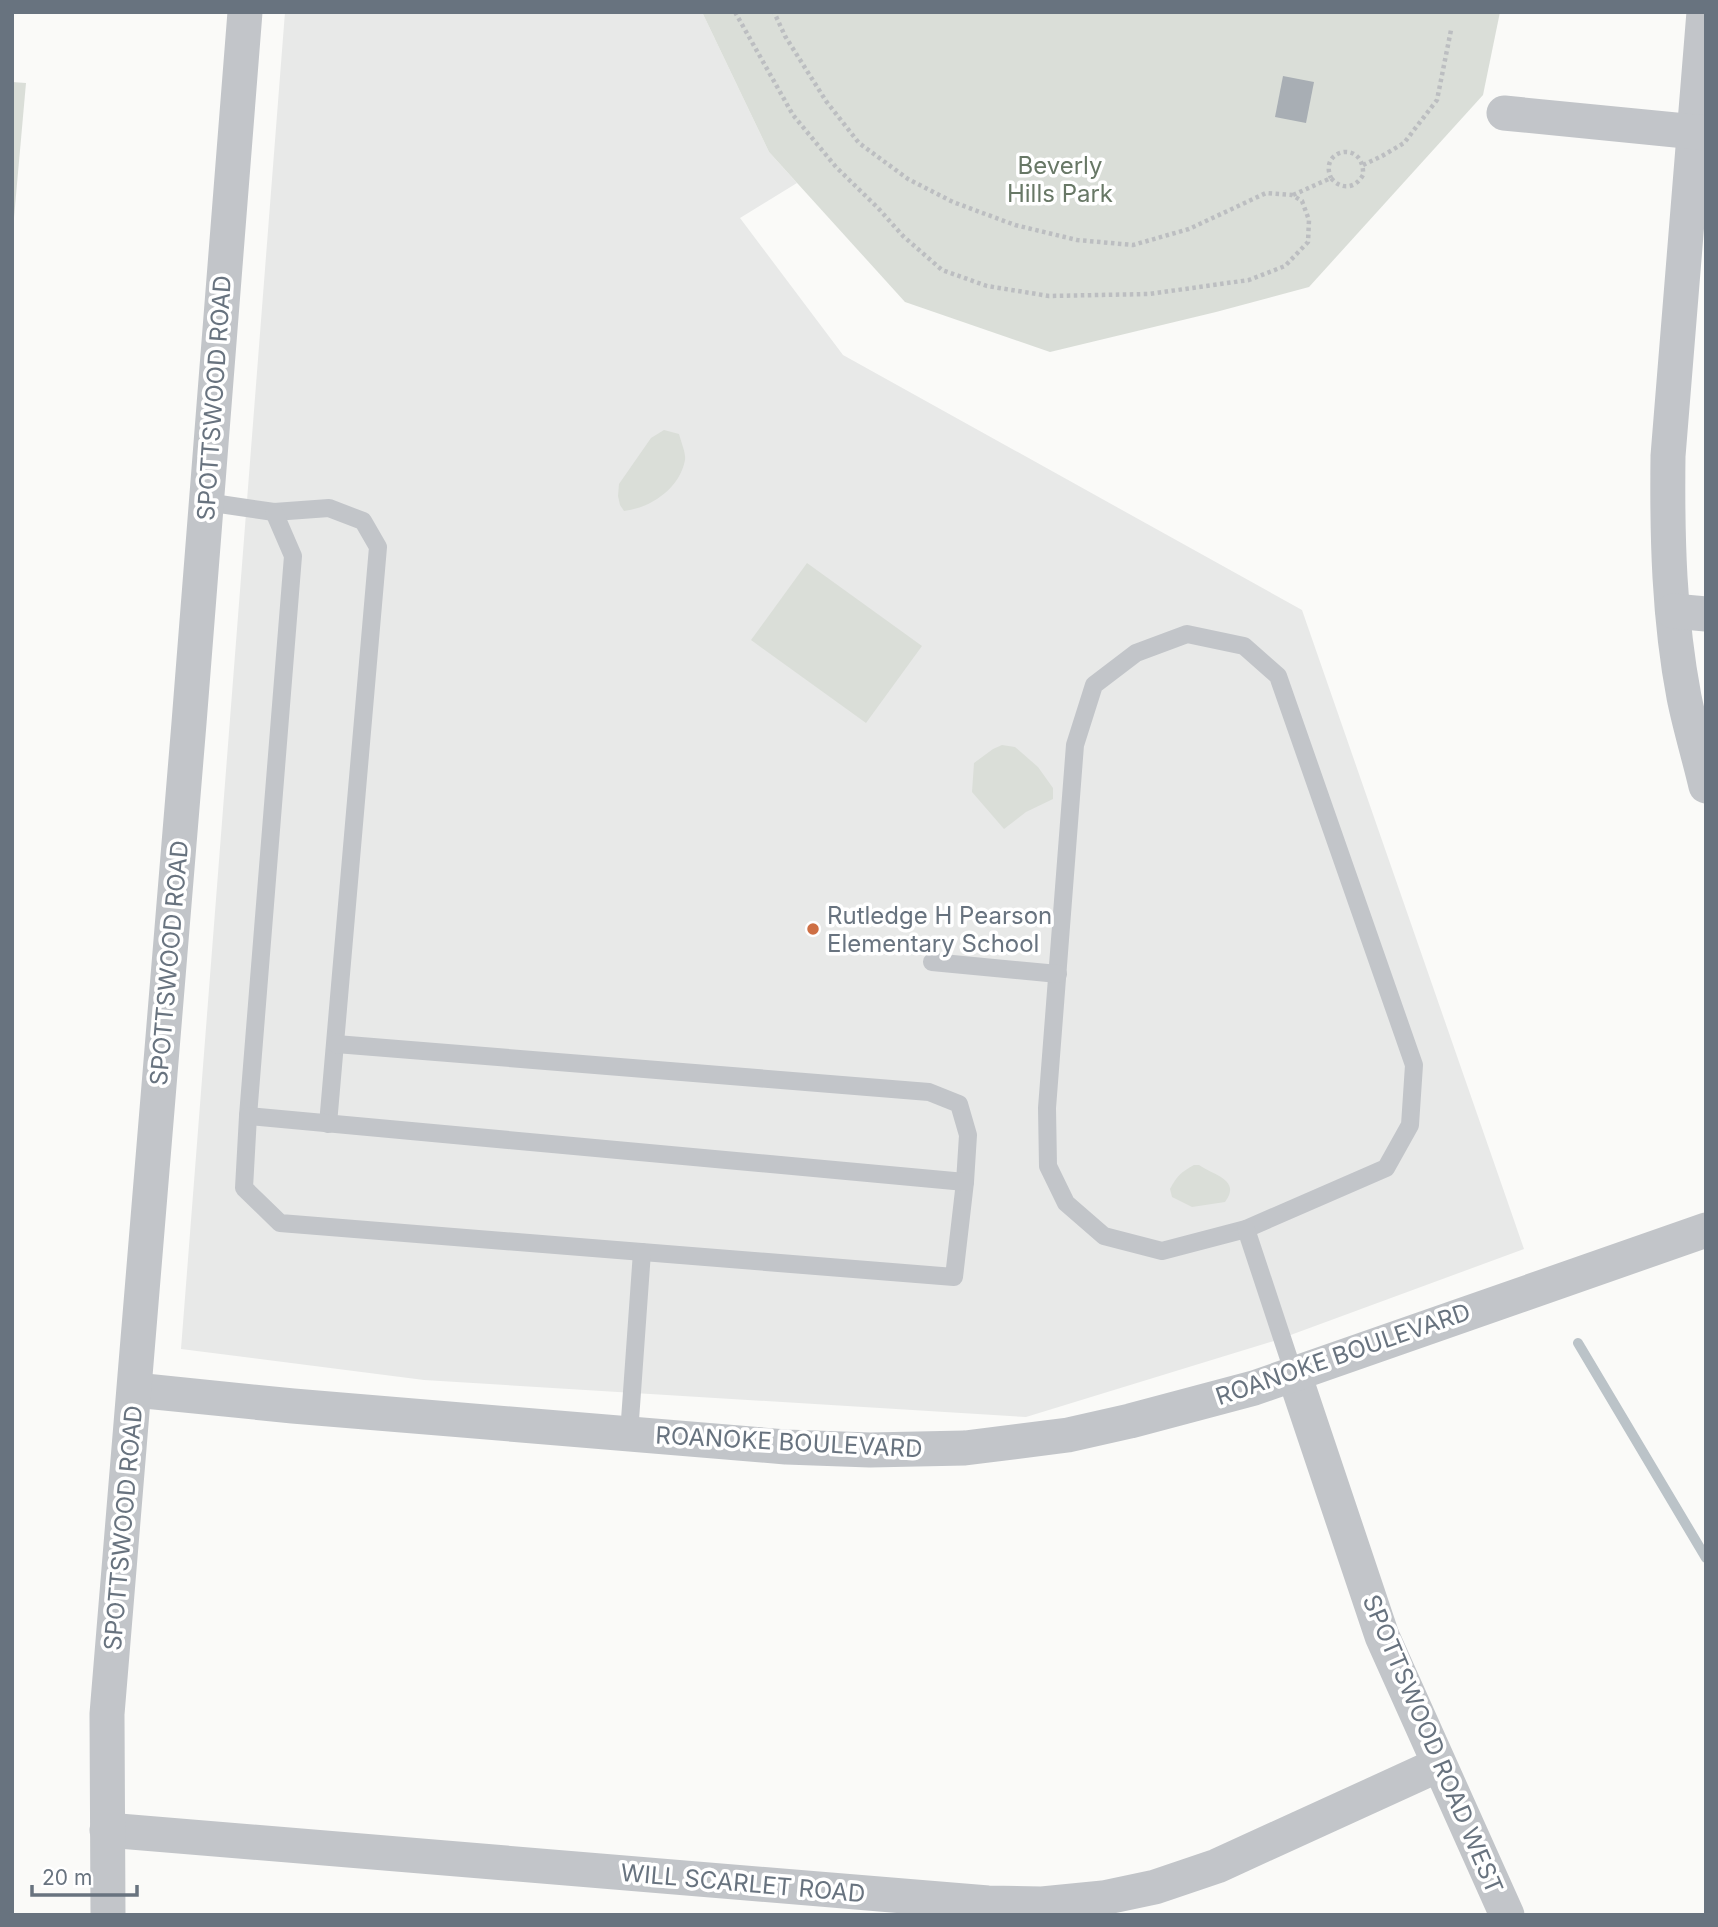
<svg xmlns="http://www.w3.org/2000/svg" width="1718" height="1927" viewBox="0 0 1718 1927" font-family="Inter,sans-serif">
<rect width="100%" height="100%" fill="#fafaf8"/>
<path fill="#e8e9e8" d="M285,12H702L769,152L797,183L740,218L843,355L1302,610L1524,1249L1277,1340L1026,1417L424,1380L181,1349Z"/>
<g fill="#daded8">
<path d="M702,12H1500L1483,95L1309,287L1216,312L1050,352L905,302L769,152Z"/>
<path d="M12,82L26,83L12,240Z"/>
<path d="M664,430L679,434C681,442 686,453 685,460C680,488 651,508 624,511L620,505L618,496L619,484L651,438Z"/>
<path d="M807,563L922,646L866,723L751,640Z"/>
<path d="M1002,745L1015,747L1038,767L1053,788V799L1026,812L1004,829L972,792L974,763L993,749Z"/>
<path d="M1194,1165H1199C1213,1175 1242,1180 1225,1202L1192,1207L1172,1197L1170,1189C1177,1176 1181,1172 1194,1165Z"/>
</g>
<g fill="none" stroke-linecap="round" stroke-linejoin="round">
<path stroke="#bbc3c8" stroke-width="10" d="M1578,1343L1706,1558"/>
</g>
<path fill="#a8aeb4" d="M1283,76L1314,82L1306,123L1275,117Z"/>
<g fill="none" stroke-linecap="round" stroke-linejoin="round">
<g stroke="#bcbec1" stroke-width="4.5" stroke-dasharray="3.5 3.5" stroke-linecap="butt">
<path d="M735,12L793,115L836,167L878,208L903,236L942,270L987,286L1049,296L1149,294L1249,280L1285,266L1308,242L1309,220L1302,201L1292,195L1266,193L1189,229L1133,245L1077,240L1015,225L953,202L908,179L859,143L826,101L785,36L774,12"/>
<path d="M1363,165L1382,156L1404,143L1437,100L1451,30H1449"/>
<path d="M1293,195L1331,178C1341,190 1355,189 1363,175C1365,139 1318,149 1331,178"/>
</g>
<g stroke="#c2c5c9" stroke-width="18">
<path d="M206,502L274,512L329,508L363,521L378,547L328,1124"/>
<path d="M274,512L293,556L248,1116L244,1188L280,1223L954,1277L965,1182L968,1135L959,1104L929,1092L336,1044"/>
<path d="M1187,634L1244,646L1278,676L1414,1065L1410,1125L1386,1168L1246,1229L1162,1251L1104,1236L1066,1203L1048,1166L1047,1108L1075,745L1094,685L1136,653Z"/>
<path d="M932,962L1058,974"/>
<path d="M248,1116L965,1182"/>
<path d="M1246,1229L1294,1374"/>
<path d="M629,1434L642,1252"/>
</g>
<g stroke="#c2c5c9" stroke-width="35">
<path d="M1704,12L1668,456C1667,537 1669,618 1684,697C1690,727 1699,756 1706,786"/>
<path d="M1504,113L1706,133"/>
<path d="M1673,611L1706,614"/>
<path d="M1294,1374L1382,1636L1507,1915"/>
<path d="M135,1390L293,1406L786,1447L870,1450L965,1448L1068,1435L1130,1421L1254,1388L1706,1230"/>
<path d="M107,1830L988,1903L1042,1904L1103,1898L1155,1887L1217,1866L1438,1765"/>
<path d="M108,1915L107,1714L189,723L245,12"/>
</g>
</g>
<circle fill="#ce6f44" stroke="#fff" stroke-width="2.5" cx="813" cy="929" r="7"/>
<g text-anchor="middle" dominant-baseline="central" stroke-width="7" stroke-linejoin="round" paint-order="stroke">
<g font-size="24" fill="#687866" stroke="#fff">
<text x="1060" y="165">Beverly<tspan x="1060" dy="28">Hills Park</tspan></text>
</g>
<g font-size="24" fill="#68737f" stroke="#fff">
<text transform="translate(214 398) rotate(-86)">SPOTTSWOOD ROAD</text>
<text transform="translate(169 963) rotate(-85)">SPOTTSWOOD ROAD</text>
<text transform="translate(1343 1354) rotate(-19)">ROANOKE BOULEVARD</text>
<text transform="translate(789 1442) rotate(3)">ROANOKE BOULEVARD</text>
<text transform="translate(123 1528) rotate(-85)">SPOTTSWOOD ROAD</text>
<text transform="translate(1433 1744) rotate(67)">SPOTTSWOOD ROAD WEST</text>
<text transform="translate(743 1883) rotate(5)">WILL SCARLET ROAD</text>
</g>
<g font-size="24" fill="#68737f" stroke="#fff" text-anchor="start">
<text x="827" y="915">Rutledge H Pearson<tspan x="827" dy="28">Elementary School</tspan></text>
</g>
</g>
<rect width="1718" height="1927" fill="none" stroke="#68737f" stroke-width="28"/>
<path d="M32 1885v10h105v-10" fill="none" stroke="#68737f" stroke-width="3.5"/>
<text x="42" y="1885" font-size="21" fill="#68737f" stroke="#ffffff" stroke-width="5" paint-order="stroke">20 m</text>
</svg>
